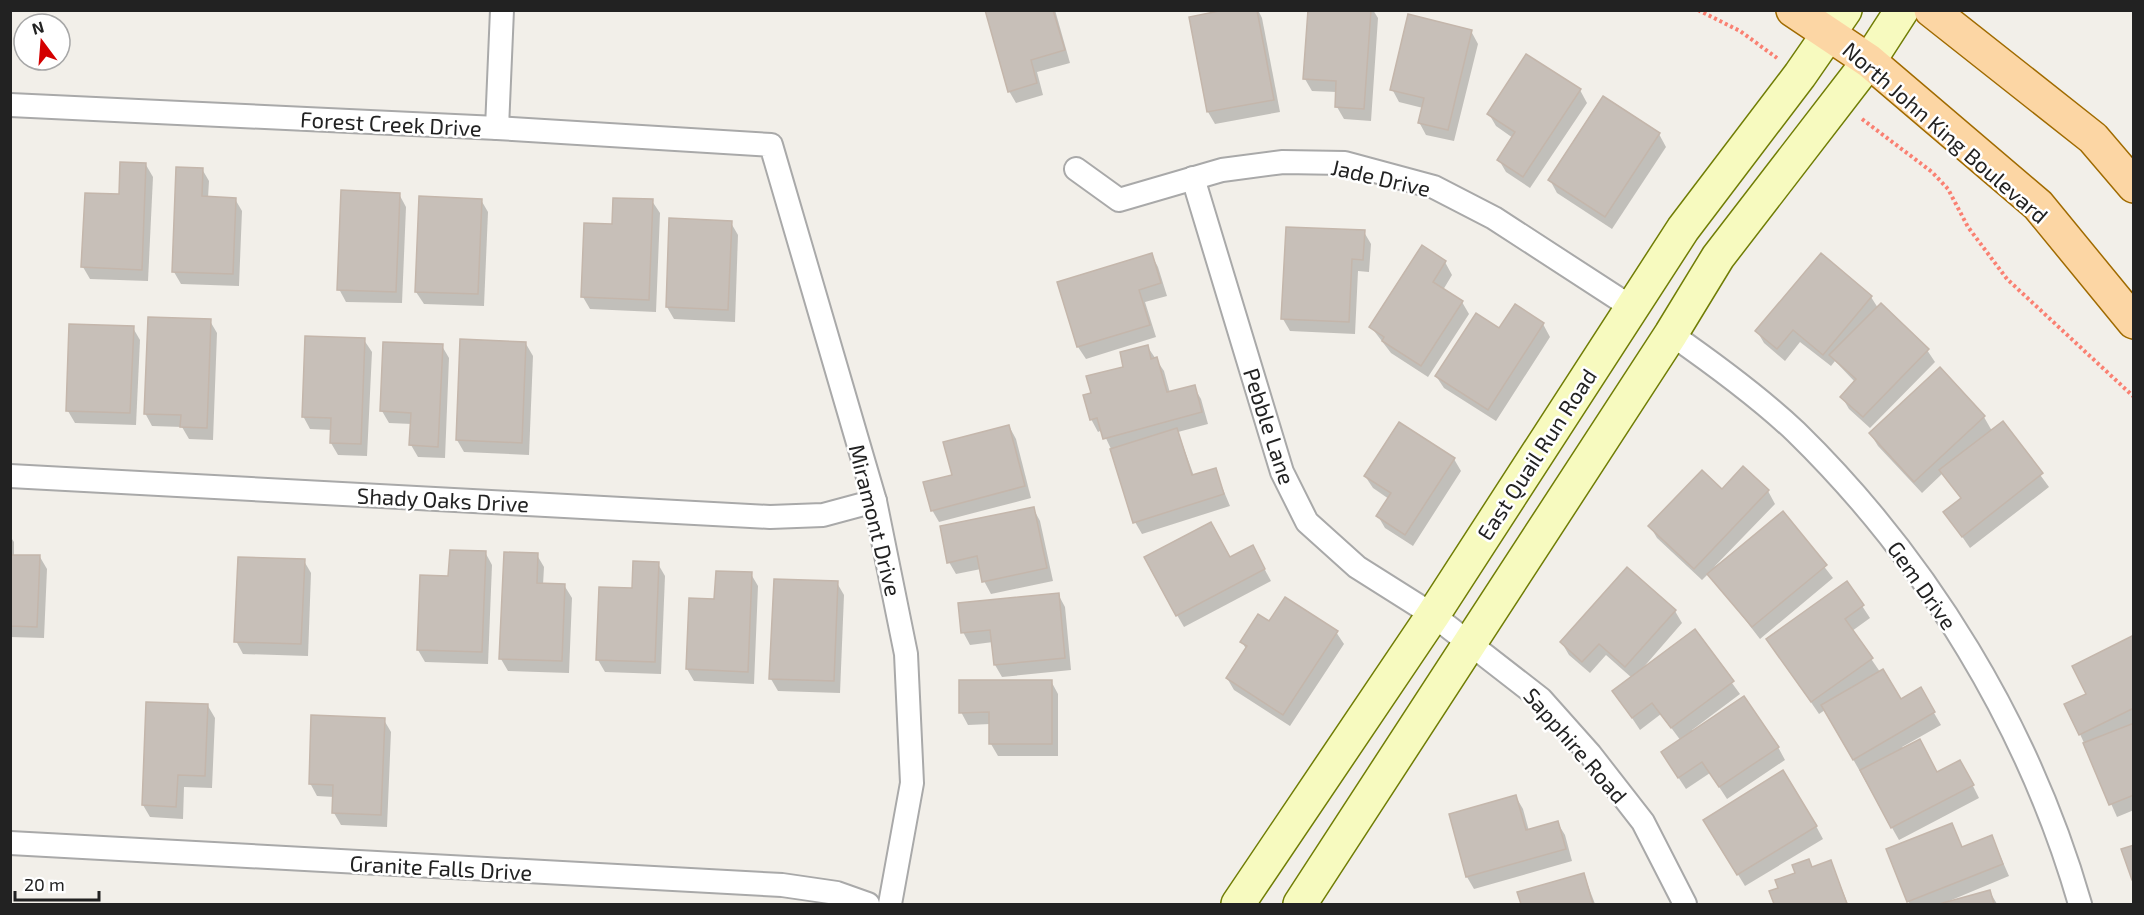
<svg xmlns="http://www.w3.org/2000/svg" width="2144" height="915" viewBox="0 0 2144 915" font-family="'Exo 2',sans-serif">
<rect width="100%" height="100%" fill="#f2efe9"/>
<g fill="#0003">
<path d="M986,10H1055L1070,63L1037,72L1043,95L1016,103L1009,91Z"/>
<path d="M1232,10H1258L1262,18L1280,112L1215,124L1208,112L1191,18Z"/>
<path d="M1309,10H1373L1378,18L1371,121L1344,119L1337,107V92L1312,91L1305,79Z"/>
<path d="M1471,31L1478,44L1454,141L1426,135L1419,122L1423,108L1399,102L1392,89Z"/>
<path d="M1580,90L1587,103L1530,188L1506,172L1499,160L1513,138L1496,126L1489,114Z"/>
<path d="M1659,134L1666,147L1612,229L1557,193L1550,180Z"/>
<path d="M146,165L153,177L148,281L90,279L83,267L120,196Z"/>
<path d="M202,169L209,181L208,198L235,199L242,211L239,286L181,284L174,272Z"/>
<path d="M399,194L406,207L402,303L346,302L339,289Z"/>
<path d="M481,200L488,212L484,306L424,304L416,292Z"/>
<path d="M652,201L660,213L656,312L590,309L583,297L586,224L613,225Z"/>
<path d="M731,223L738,235L735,322L674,319L667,307Z"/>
<path d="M1364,232L1371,244L1369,272L1358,271L1355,334L1290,331L1283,319Z"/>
<path d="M1422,248L1445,262L1452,275L1443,290L1462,302L1469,314L1428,377L1391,353L1371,327Z"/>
<path d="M1151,254L1158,267L1167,296L1145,302L1156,337L1086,359L1078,347Z"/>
<path d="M1871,297L1878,308L1927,350L1935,362L1870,428L1849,409L1842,397L1855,382L1835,361L1831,366L1800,342L1785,361L1764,343L1757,331Z"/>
<path d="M1516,306L1543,324L1550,337L1496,421L1444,388L1436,376L1500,331Z"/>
<path d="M210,321L217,333L213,440L189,439L182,427L152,426L145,413Z"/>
<path d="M133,328L140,340L136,425L75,423L68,411Z"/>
<path d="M364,340L372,352L367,456L338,455L331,443L332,430L310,429L303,416Z"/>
<path d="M526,344L533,356L529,455L464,452L457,440Z"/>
<path d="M442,346L449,358L445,458L418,457L411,445L412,424L389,423L382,411Z"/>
<path d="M1147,346L1164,371L1170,393L1194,387L1201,399L1208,424L1178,432L1194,476L1215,470L1230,506L1142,534L1135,522L1112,451L1102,430L1098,432L1091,419L1092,394Z"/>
<path d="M1940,369L1984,417L1992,431L2002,423L2049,487L1970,548L1945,512L1962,499L1943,473L1922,493L1878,446L1870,433Z"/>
<path d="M1009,426L1016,439L1031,498L939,522L932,510Z"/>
<path d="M1454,459L1461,471L1413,546L1385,528L1378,516L1389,499L1373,488L1365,476Z"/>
<path d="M1744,468L1768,491L1775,504L1714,567L1783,514L1833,578L1760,639L1709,573L1702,580L1657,538L1650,526L1722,491Z"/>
<path d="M1033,508L1040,521L1053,581L991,594L984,581L981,569L956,574L949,562Z"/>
<path d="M10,536L14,542V556L40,557L47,569L44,638L10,637Z"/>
<path d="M485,552L492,565L488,664L425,662L418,650Z"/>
<path d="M537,555L544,567L543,585H564L572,598L569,673L508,671L501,659Z"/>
<path d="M1230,558L1259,559L1271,581L1184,627L1177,615Z"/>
<path d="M304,561L311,573L308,656L243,654L236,641Z"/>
<path d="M658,564L665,576L661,674L605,672L598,660L634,590Z"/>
<path d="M751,574L758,586L754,684L694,681L687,669L690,599L716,600Z"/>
<path d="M837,583L844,595L840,693L778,691L771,679Z"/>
<path d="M1847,583L1870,618L1852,631L1900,701L1920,689L1941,725L1902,747L1904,749L1937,773L1967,774L1979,798L1899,840L1825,710L1819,714L1768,639Z"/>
<path d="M1058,594L1065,607L1071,670L1002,677L995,665L993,642L970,645L963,632Z"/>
<path d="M1675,611L1682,623L1642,669L1694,631L1740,694L1692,730L1778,747L1785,760L1727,799L1710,773L1686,789L1670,765L1681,741L1661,714L1640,730L1614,691L1632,678L1606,655L1590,673L1569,655L1562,643Z"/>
<path d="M1270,623L1336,632L1344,644L1290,726L1234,690L1227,678L1246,649L1242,642Z"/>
<path d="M2134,637V810L2117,817L2080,734L2088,695Z"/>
<path d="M1051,681L1058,694V756H998L991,744L990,724L968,725L961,712Z"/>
<path d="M208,706L215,718L212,788L184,787L183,819L150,817L143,805Z"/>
<path d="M384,720L391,732L387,827L341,825L334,813V797L317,796L310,783Z"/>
<path d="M1516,797L1523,809L1529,831L1557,822L1565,835L1572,861L1474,889L1467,877L1450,815Z"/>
<path d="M1951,825L1963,848L1992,837L2009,876L1942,904H1910L1908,901Z"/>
<path d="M1816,826L1823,839L1745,886L1712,832Z"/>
<path d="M1831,862L1848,904H1776L1771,892L1780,889L1797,873Z"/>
<path d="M1584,875L1595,904H1523L1519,893Z"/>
<path d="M1990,892L1997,904H1945Z"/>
</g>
<g fill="#c7bfb8" stroke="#c4b6ab" stroke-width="1.5">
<path d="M985,10H1053L1065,50L1031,60L1037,83L1008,92Z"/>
<path d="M1224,10H1257L1274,100L1207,112L1189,17Z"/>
<path d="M1308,10H1371L1364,109L1335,107L1336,81L1303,79Z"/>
<path d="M1408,14L1472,30L1448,130L1418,123L1424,98L1390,90Z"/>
<path d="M1526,54L1581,89L1523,177L1497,160L1515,132L1487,114Z"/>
<path d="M1603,96L1660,133L1605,217L1548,180Z"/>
<path d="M120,162L146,163L142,270L81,267L85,193L119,194Z"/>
<path d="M176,167L203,168L202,196L236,198L233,274L172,272Z"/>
<path d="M341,190L400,193L396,292L337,290Z"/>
<path d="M419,196L482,199L478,294L415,292Z"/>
<path d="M613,198L653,199L649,300L581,297L584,223L612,224Z"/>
<path d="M669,218L732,221L728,310L666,307Z"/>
<path d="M1286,227L1365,230L1363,260L1352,259L1349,322L1281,319Z"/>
<path d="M1422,245L1446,261L1433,282L1463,301L1421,366L1382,341L1384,337L1369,327Z"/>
<path d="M1152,253L1161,283L1139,290L1150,325L1077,347L1057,282Z"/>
<path d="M1821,253L1872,296L1823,355L1793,330L1777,349L1755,331Z"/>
<path d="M1881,303L1929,349L1863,417L1840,397L1856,379L1829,355Z"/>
<path d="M1515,304L1544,323L1488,410L1435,376L1476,313L1499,328Z"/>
<path d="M148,317L211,319L207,428L180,427L181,415L144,414Z"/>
<path d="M69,324L134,326L130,413L66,411Z"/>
<path d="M305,336L365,338L361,444L330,443L331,418L302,417Z"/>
<path d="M460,339L526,342L522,443L456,440Z"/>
<path d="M383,342L443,344L438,447L409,445L411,413L380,411Z"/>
<path d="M1148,345L1151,359L1157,357L1167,392L1195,385L1202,412L1103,439L1097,418L1090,420L1083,395L1091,393L1086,376L1123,367L1120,352Z"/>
<path d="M1940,367L1985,416L1914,482L1869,433Z"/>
<path d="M2003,421L2043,473L1962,537L1943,512L1961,498L1939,470Z"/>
<path d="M1399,422L1455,458L1405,535L1376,516L1391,493L1364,476Z"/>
<path d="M1009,425L1025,486L931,511L923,482L952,475L943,442Z"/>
<path d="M1177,428L1192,475L1216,468L1224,494L1133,523L1110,449Z"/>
<path d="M1743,466L1769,490L1694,569L1648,526L1702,470L1722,489Z"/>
<path d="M1034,507L1047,568L982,582L977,556L947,563L940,526Z"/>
<path d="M1783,511L1827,565L1752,627L1707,574Z"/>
<path d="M1211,522L1230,557L1253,545L1265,569L1176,616L1144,557Z"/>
<path d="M450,550L486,551L482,652L417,650L420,575L448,576Z"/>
<path d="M504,552L538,553L537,583L565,584L562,661L499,659Z"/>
<path d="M10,555H40L37,627L10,626Z"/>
<path d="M238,557L305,559L301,644L234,642Z"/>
<path d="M633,561L659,562L655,662L596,660L599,587L632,588Z"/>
<path d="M1627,567L1676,610L1625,667L1599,644L1582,662L1560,642Z"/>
<path d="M716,571L752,572L748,672L686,669L689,598L714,599Z"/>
<path d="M774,579L838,581L834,681L769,679Z"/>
<path d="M1847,581L1864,605L1845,619L1873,658L1811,702L1766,639Z"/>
<path d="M1059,593L1065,658L994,665L990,630L961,633L958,603Z"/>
<path d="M1285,597L1338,631L1283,715L1226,678L1247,646L1240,642L1258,614L1269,621Z"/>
<path d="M1695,629L1734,681L1671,728L1652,703L1632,718L1612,691Z"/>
<path d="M2134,635V708L2079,735L2064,704L2086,694L2072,666Z"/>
<path d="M1883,669L1901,699L1921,687L1935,712L1853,760L1821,705Z"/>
<path d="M959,680H1052V744H989V712L959,713Z"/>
<path d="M1744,696L1779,747L1719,787L1702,762L1678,778L1661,752Z"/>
<path d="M146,702L208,704L205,776L178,775L176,807L142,805Z"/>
<path d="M311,715L385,718L381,815L332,813L333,785L309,784Z"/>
<path d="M2134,723V795L2109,805L2083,743Z"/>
<path d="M1920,739L1937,772L1960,760L1974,785L1891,828L1860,770Z"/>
<path d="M1783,770L1817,826L1737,875L1703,820Z"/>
<path d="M1516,795L1526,830L1558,821L1566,849L1466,877L1449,814Z"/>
<path d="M1952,823L1962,847L1992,835L2003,864L1907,902L1886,849Z"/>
<path d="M2134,845V880H2132L2121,849Z"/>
<path d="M1809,859L1812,867L1831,860L1847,904H1774L1769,891L1778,888L1775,880L1795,873L1792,865Z"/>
<path d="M1584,873L1593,904H1521L1517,892Z"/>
<path d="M1990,890L1994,904H1939Z"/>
</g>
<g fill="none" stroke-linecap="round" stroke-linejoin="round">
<g stroke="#a9a9a9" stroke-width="26">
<g id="street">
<path d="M10,105L497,128L771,145L875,501L906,654L912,783L890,904"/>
<path d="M497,128L502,10"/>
<path d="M1076,169L1119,200L1222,170L1283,162L1345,163L1434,187L1494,218L1631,307"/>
<path d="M1193,178L1282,472L1307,522L1357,567L1433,615L1541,699L1590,754L1643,822L1685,904"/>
<path d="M1671,334C1714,364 1758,396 1796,432C1928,561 2029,727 2080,904"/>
<path d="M10,476L770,517L823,515L875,501"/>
<path d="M10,843L782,885L837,893L868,904"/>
</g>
</g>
<g stroke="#707d05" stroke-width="36">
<g id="secondary">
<path d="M1238,904L1433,615L1683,229L1800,75L1845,10"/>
<path d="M1300,904L1671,334L1718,257L1869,61L1902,10"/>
</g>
</g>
<g stroke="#a06b00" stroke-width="36">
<g id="primary">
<path d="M1793,10L1869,61L2038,205L2134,322"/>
<path d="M1931,10L2093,138L2134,186"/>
</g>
</g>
<g stroke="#fa8072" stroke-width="4" stroke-dasharray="3 3" stroke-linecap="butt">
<path d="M1698,10L1740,31L1777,58"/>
<path d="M1862,119L1932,172L1948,189L1968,227L2007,279L2134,397"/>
</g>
<use href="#street" stroke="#fff" stroke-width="22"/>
<use href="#secondary" stroke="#f7fabf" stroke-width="33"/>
<use href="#primary" stroke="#fcd6a4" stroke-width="33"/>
</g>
<g text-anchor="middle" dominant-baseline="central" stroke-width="5" stroke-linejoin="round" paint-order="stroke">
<g font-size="22" fill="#222" stroke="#fff">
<text transform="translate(391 123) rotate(3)">Forest Creek Drive</text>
<text transform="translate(1946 132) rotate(41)">North John King Boulevard</text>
<text transform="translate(1381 177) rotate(13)">Jade Drive</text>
<text transform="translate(1270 426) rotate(72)">Pebble Lane</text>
<text transform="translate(1536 454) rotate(-57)">East Quail Run Road</text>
<text transform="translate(443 499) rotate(3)">Shady Oaks Drive</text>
<text transform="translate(876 520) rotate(76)">Miramont Drive</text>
<text transform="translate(1923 585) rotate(55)">Gem Drive</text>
<text transform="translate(1576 745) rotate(49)">Sapphire Road</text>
<text transform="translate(441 867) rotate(3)">Granite Falls Drive</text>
</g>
</g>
<rect width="2144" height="915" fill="none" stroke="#222222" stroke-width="24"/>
<g transform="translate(42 42) rotate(344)"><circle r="28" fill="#ffffff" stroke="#a7a7a7" stroke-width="1.5"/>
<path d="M0-4.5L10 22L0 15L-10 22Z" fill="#d40000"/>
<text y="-9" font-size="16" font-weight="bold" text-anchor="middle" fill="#222222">N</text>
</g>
<path d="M15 891v9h84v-9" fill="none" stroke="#222222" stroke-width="3"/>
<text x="24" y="891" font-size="18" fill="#222222" stroke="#ffffff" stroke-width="4.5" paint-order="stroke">20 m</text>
</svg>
